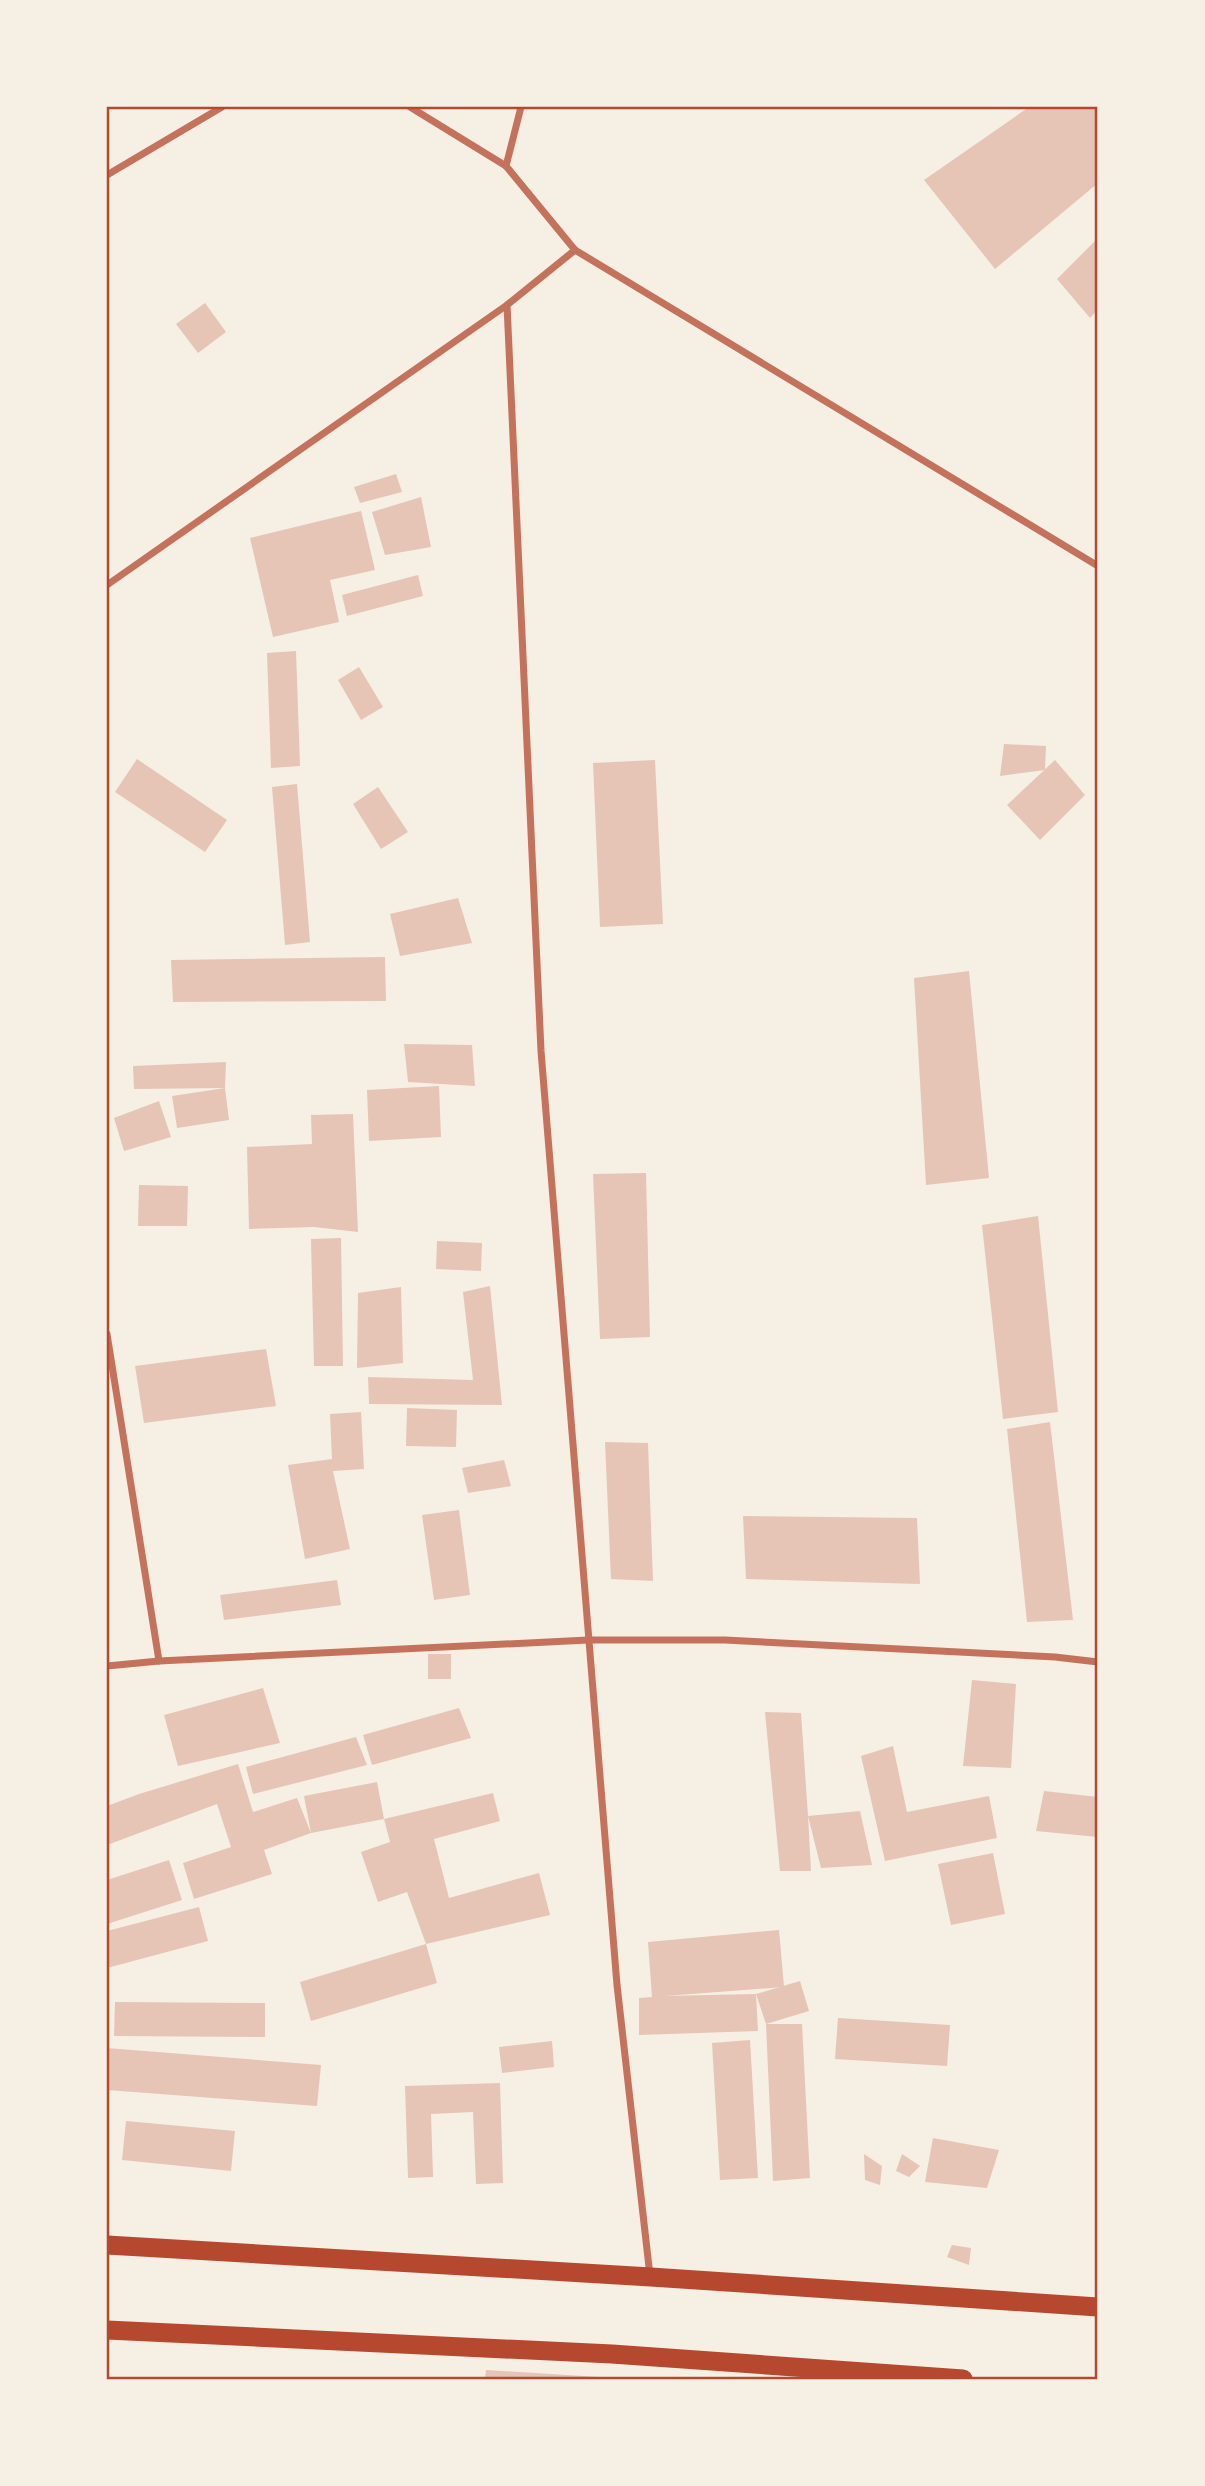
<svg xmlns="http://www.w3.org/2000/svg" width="1205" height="2486" viewBox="0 0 1205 2486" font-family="'Source Serif 4',serif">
<rect width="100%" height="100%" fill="#f6efe4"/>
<g fill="#e6c5b7">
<path d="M1029,107H1098V183L995,269L924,180Z"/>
<path d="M1098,238V309L1090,318L1057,279Z"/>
<path d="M205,303L226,332L198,353L176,324Z"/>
<path d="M396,474L402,492L360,503L354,487Z"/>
<path d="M421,497L431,547L385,555L372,512Z"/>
<path d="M361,511L375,570L330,580L339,622L273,637L250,538Z"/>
<path d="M418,575L423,596L347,616L342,595Z"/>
<path d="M296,651L300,766L271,768L267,653Z"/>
<path d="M359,667L383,707L361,720L338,680Z"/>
<path d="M1004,744L1046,746L1045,770L1000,776Z"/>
<path d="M137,759L227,820L205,852L115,792Z"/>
<path d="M655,760L663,924L600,927L593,763Z"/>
<path d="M1055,760L1085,795L1040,840L1007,805Z"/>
<path d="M297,784L310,942L285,945L272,787Z"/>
<path d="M378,787L408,832L381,849L353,804Z"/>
<path d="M458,898L472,943L400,956L390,914Z"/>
<path d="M385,957L386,1001L173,1002L171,960Z"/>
<path d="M969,971L989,1178L926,1185L914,978Z"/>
<path d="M404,1044L472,1045L475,1086L408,1082Z"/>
<path d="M226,1062L225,1088L134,1089L133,1066Z"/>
<path d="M439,1086L441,1137L369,1141L367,1090Z"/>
<path d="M225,1088L229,1120L177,1128L172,1096Z"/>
<path d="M159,1101L171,1137L124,1151L114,1118Z"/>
<path d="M353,1114L358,1232L314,1227L249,1229L247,1147L312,1144L311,1115Z"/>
<path d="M646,1173L650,1337L600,1339L593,1174Z"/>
<path d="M139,1185L188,1186L187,1226H138Z"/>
<path d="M1038,1216L1058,1412L1003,1419L982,1225Z"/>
<path d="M341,1238L343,1366H314L311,1239Z"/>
<path d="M437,1241L482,1243L481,1271L436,1269Z"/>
<path d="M490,1286L502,1405L369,1404L368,1377L473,1380L463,1292Z"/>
<path d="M401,1287L403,1363L357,1368L358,1293Z"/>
<path d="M266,1349L276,1406L144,1423L135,1366Z"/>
<path d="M407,1408L457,1410L456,1447L406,1446Z"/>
<path d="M361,1412L364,1469L333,1471L350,1549L305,1559L288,1465L332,1459L330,1414Z"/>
<path d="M1050,1422L1073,1620L1027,1622L1007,1429Z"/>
<path d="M605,1442L648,1443L653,1581L611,1579Z"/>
<path d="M504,1460L511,1486L468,1493L462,1468Z"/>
<path d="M459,1510L470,1595L434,1600L422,1515Z"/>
<path d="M743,1516L917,1518L920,1584L746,1579Z"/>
<path d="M337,1580L341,1605L224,1620L220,1595Z"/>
<rect x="428" y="1654" width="23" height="25"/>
<path d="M972,1680L1016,1684L1011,1768L963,1766Z"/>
<path d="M263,1688L280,1743L178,1766L164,1715Z"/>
<path d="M459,1708L471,1738L372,1765L363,1735Z"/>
<path d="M765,1712L801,1713L808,1816L860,1811L872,1865L821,1868L808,1816L811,1871H780Z"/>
<path d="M356,1737L367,1765L253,1794L246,1767Z"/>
<path d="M893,1746L907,1812L989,1796L997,1838L885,1861L861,1756Z"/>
<path d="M238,1764L253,1812L297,1798L311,1833L264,1850L272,1874L194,1899L183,1863L231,1847L217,1804L107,1845V1806L139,1794Z"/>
<path d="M377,1782L384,1819L311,1833L304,1796Z"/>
<path d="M1044,1791L1098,1797V1837L1036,1831Z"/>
<path d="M493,1793L500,1821L434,1839L449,1898L539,1873L550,1915L426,1944L407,1892L378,1902L361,1852L390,1842L384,1819Z"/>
<path d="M993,1853L1005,1914L951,1925L938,1864Z"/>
<path d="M169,1860L182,1900L107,1924V1880Z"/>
<path d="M199,1907L208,1941L107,1968V1931Z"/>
<path d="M779,1930L784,1987L665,1996L756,1994L758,2031L639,2035V1998L652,1997L648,1942Z"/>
<path d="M426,1944L437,1983L311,2021L300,1982Z"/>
<path d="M800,1981L809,2011L766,2024L756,1994Z"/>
<path d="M115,2002L265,2003V2037L114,2036Z"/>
<path d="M838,2018L950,2025L947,2066L835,2059Z"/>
<path d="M766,2024H802L810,2178L773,2181Z"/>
<path d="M750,2040L758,2178L720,2180L712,2043Z"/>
<path d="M552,2041L554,2067L502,2073L499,2047Z"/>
<path d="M107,2048L321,2065L317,2106L107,2090Z"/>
<path d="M500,2083L503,2183L476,2184L473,2112L431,2114L433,2177L408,2178L405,2086Z"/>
<path d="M126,2121L235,2131L231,2171L122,2160Z"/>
<path d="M933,2138L999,2150L987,2188L925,2182Z"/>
<path d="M864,2154L882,2166L880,2185L865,2180Z"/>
<path d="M902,2154L920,2166L909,2177L896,2171Z"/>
<path d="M952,2245L971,2248L969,2265L947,2257Z"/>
<path d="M486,2370L599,2377V2379H485Z"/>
</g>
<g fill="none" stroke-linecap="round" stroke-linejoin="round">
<g stroke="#c5725c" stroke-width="7">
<path d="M410,107L506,166L575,250L1098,566"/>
<path d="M506,166L521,107"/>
<path d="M107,175L222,107"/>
<path d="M575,250L507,305L541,1051L617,1985L650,2276"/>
<path d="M107,585L507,305"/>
<path d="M107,1334L159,1661"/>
<path d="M107,1666L159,1661L588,1640H725L1055,1657L1098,1662"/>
</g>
<g stroke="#b5482f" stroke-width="19">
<path d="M107,2245L651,2277L1098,2307"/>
<path d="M107,2330L612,2354L963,2379"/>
</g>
</g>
<rect width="1205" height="2486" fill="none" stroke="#f6efe4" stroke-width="217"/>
<rect x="108" y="108" width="988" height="2270" fill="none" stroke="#b5482f" stroke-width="2.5"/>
</svg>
